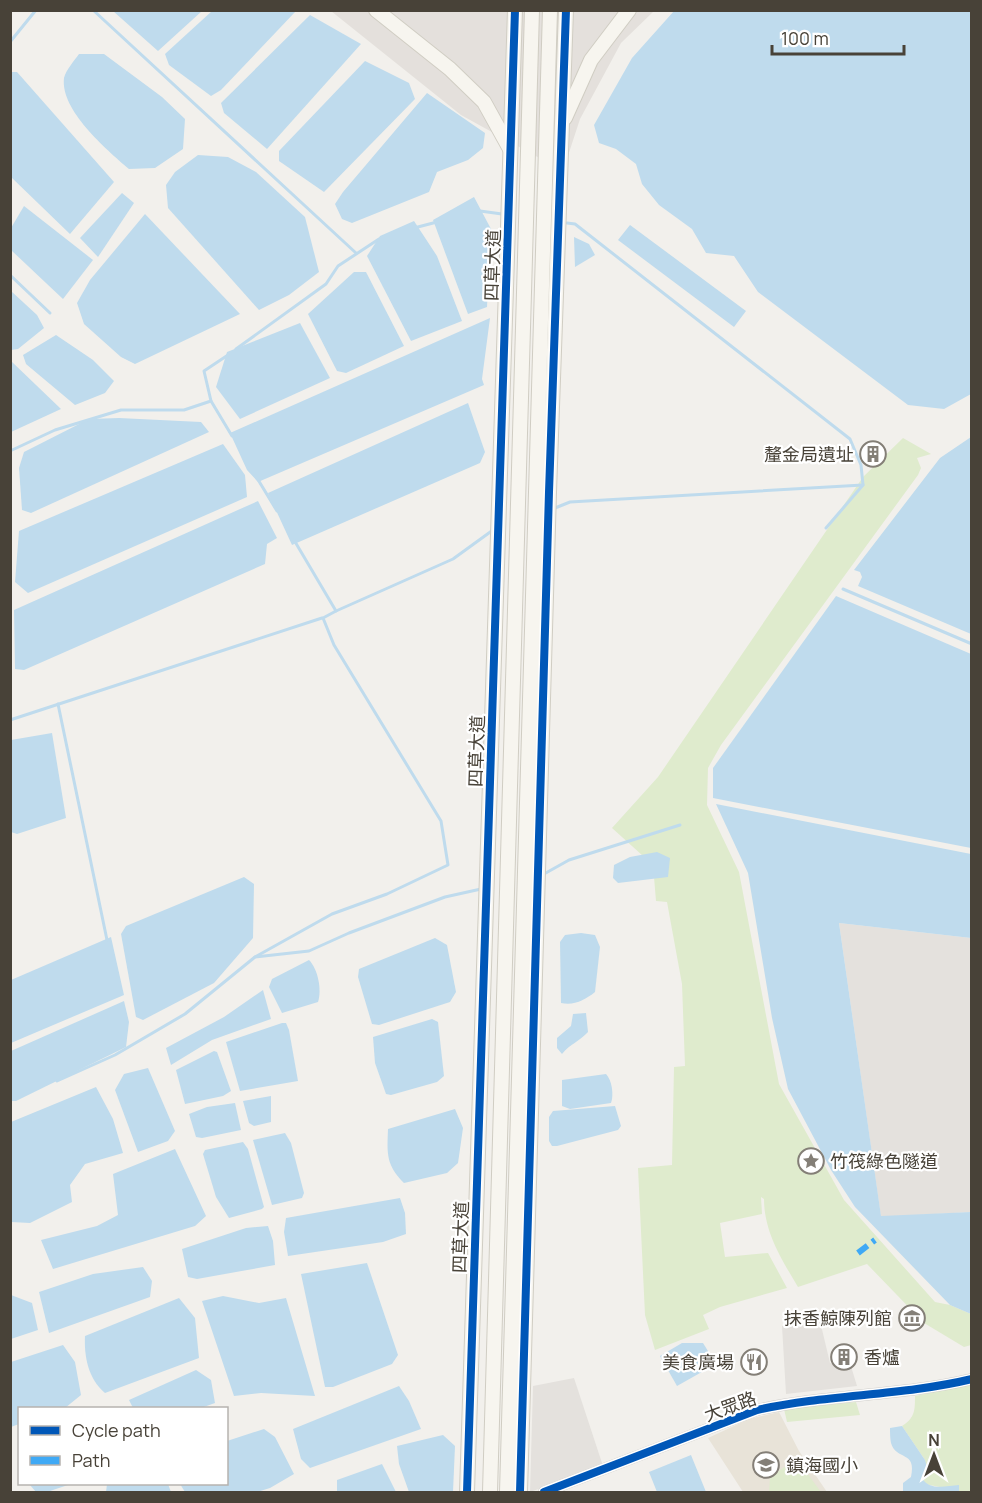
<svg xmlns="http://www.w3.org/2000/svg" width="982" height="1503" viewBox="0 0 982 1503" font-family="Manrope,'Noto Sans TC',sans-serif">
<rect width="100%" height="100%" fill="#f2f0ec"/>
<path fill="#e4e0dc" d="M331,11H654L621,43L580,119L563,171L461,115Z"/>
<path fill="#e8e3d8" d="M779,1412L799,1451L827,1492H743L708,1438L749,1419Z"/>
<g fill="#dfebcd">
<path d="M903,438L931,454L917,458L921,468L918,475L721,745L708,768L707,805L739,872L779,1084L844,1200L935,1302L950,1305L971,1314V1345L964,1347L924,1323L867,1264L798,1287C782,1260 764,1232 764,1199L761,1197L762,1214L720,1223L725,1257L768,1253L787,1288L720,1307L703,1315L709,1329L655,1350L645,1315L638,1168L672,1165L674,1067L685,1066L682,984L667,902L656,901L653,865L612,828L658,777L863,477Z"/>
<path d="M971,1384L970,1492H945L959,1491L925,1484L922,1478L925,1460L902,1426C915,1418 915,1410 915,1396Z"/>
<path d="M856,1402L860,1415L787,1422L784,1409Z"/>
<path d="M798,1461L821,1492H769L770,1477L786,1466H795L794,1463Z"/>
</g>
<g fill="#e4e1dd">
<path d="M839,923L971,938V1212L881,1217Z"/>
<path d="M820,1321L830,1363H850L857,1386L786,1394L782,1326Z"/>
<path d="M574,1378L603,1466L530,1492L533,1386Z"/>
</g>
<g fill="#bfdbed">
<path d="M113,11H202L158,51Z"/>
<path d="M212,11H296L221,90L211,96L169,65L165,54Z"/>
<path d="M674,11H971V394L944,409L908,405L758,292L734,256L706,253L692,229L659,205L642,184L636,164L616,149L599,143L594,125L632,58Z"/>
<path d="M310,15L361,44L267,149L224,113L221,103Z"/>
<path d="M79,54H104L162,97L185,119L183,149L155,168L129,169C106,149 60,110 64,78C66,70 74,61 79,54Z"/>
<path d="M365,61L409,83L415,99L324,192L279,161V151Z"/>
<path d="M10,72H17L114,182L70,234L11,177Z"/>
<path d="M427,93L485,133L483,148L468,160L437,172L429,192L352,223L342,219L335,204L343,192Z"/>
<path d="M198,155L228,157L256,172L305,217L319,272L289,295L259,310L168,208L166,185L175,172Z"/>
<path d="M122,193L134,203L98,257L80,238Z"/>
<path d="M474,197L491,229L487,307L468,314L433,220Z"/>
<path d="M24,206L93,260L63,299L11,250V228Z"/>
<path d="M145,214L240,314L135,364L121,357L84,324L77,303L90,280Z"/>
<path d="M414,221L437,256L462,321L411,341L367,256L380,236Z"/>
<path d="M630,225L746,311L734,327L618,240Z"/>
<path d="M574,237L589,244L595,255L575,267Z"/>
<path d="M354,272H366L404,346L346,373L337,371L308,314Z"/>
<path d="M11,291L37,315L44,328L18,349L11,350Z"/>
<path d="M490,318L482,379L484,385L258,482L247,470L230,433Z"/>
<path d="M300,323L330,378L240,419L216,387L227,352Z"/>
<path d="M56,335L93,360L114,381L105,393L75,405L26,364L23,355Z"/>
<path d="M11,361L61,409L11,432H10Z"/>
<path d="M468,403L485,452L480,463L292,545L268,493Z"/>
<path d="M119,418L201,422L209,432L31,513L22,510L19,468L24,452L89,419Z"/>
<path d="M971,437V634L858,586L862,577L860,572L854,570L940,458Z"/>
<path d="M223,444L245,475L247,497L28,593L15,582L19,531Z"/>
<path d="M258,501L277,538L267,544L265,564L24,670L15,669L14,610Z"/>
<path d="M836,596L971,654V848L713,798V768Z"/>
<path d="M52,733L66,818L17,834L11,832V740Z"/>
<path d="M716,804L971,854V938L839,923L881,1216L971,1212V1314L950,1305L855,1207L831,1170L788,1089L772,1018L748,873Z"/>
<path d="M657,852L670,858L668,877L618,883L613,878L614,865L630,857Z"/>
<path d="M244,877L254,884L253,938L214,983L143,1020L136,1017L121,934L126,926Z"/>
<path d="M581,933L595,935L600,947L595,992C585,1000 574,1006 561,1003L560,942L565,935Z"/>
<path d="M111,937L124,995L11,1043V980Z"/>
<path d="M435,938L447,945L456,992L450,1002L379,1025L372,1024L358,977L359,969Z"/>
<path d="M309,960C318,969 322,990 318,1002L282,1013L269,987L272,979Z"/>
<path d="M263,990L271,1019L212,1040L171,1065L166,1048L224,1017Z"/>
<path d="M124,1001L129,1022L126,1047L16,1101H11V1051Z"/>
<path d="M586,1013L588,1032C580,1041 570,1044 562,1054L557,1048V1038L571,1026L573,1014Z"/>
<path d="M432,1019L438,1022L444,1076L437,1082L391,1095L386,1094L375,1063L373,1037Z"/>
<path d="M282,1023H286L289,1030L298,1081L240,1091L226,1042Z"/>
<path d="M214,1051L217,1052L231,1091L223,1096L185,1104L176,1070Z"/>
<path d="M148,1068L175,1131L168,1141L138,1152L115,1090L124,1074Z"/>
<path d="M606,1074C612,1080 614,1095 611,1103L570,1109L562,1106V1080Z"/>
<path d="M96,1087L113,1119L123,1153L85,1164L70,1185L72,1202L30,1223L11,1222V1122Z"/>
<path d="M271,1096V1122L254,1126L249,1123L243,1101Z"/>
<path d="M235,1103L241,1130L202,1138L196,1137L189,1114L207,1107Z"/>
<path d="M615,1106L621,1126L618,1130L557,1146H552L549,1141V1117L553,1111Z"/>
<path d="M455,1109L463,1128L458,1163L447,1173L404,1183C386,1165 387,1154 388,1129Z"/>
<path d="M285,1133L291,1143L304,1193L302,1198L272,1205L253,1140Z"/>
<path d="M243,1142L248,1149L264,1207L262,1209L229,1218L216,1197L203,1154L205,1150Z"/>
<path d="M175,1149L206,1216L195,1226L53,1269L41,1240L97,1226L118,1215L113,1174Z"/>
<path d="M400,1198L405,1213L406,1234L383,1242L288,1256L284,1232L286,1218Z"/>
<path d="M268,1226L273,1241L275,1265L197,1279L188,1277L182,1249L246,1228Z"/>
<path d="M367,1263L398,1355L392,1364L333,1387H325L301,1274Z"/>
<path d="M143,1267L152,1281L150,1297L49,1333L39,1292L93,1274Z"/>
<path d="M11,1295L32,1303L38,1330L11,1339Z"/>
<path d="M223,1296L259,1303L286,1298L315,1396L261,1393L234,1396L202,1301Z"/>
<path d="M179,1298L195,1318L199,1358L105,1393C88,1379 84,1356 85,1336Z"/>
<path d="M682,1343H703L716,1364L677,1386L660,1356Z"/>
<path d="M63,1345L75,1362L81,1395L65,1408H20L19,1424L11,1427V1362Z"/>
<path d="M196,1370L211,1380L215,1403L201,1408H133L129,1400Z"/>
<path d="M399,1386L409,1401L421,1429L310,1468L301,1459L293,1429Z"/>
<path d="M902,1426L925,1460L927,1467L922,1478C929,1491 946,1486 959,1485V1491H903V1483L911,1477C917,1450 896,1461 891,1443C890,1439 890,1432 890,1428Z"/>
<path d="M264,1429L275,1437L294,1474L270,1488L257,1492H185L180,1484H226L227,1441Z"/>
<path d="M443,1435L455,1446L453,1492H409L399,1464L397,1446Z"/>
<path d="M691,1455L706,1492H657L649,1472Z"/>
<path d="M382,1464L396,1492H337V1480Z"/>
<path d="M34,1484H71L47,1492H36L30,1485Z"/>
<path d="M107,1484H168L171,1492H106Z"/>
</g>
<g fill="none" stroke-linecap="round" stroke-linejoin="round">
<g stroke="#bfdbed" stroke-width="3">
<path d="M93,10L356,253"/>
<path d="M10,42L36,10"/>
<path d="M480,211L502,214"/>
<path d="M567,223L575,224L850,439L861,465L863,485L826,528"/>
<path d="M414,228L437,222"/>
<path d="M10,275L50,313"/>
<path d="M236,349L326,284L338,266L379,239"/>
<path d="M228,355L204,371L211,401L232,436"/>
<path d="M10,451L55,430L121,410H184L211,401"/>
<path d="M257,478L277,511"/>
<path d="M555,508L570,502L863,485"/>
<path d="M843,589L972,644"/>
<path d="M336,611L453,559L493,530"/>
<path d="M58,704L107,940"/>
<path d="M10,720L322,618"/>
<path d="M544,874L569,860L680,825"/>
<path d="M255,957L332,914L387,894L448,865L441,821L334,645L323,618L336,611L294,540"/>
<path d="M57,1081L115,1055L185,1014L255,957L309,951L349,933L445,897L481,889"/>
</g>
<g stroke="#d0ceca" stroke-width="12">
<path id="street" d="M544,1492L757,1410C828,1394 901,1396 972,1379"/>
</g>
<g stroke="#d0cdc3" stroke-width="16">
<g id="secondary">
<path d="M376,10L450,69L484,102L510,149"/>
<path d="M565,118L591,60L629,10"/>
<path d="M467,1492L515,10"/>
<path d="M490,1492L532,10"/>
<path d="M507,1492L550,10"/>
<path d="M520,1492L549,492L566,10"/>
</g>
</g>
<use href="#street" stroke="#fdfdfc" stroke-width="9"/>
<use href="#secondary" stroke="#f7f5ef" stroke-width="14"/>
<path stroke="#3fa9f5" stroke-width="6" stroke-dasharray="12 6" stroke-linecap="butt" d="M858,1253L875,1240"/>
<g stroke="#fff" stroke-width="11">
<g id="cycleway">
<path d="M467,1492L515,10"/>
<path d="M520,1492L549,492L566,10"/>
<path d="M544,1492L757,1410C828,1394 901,1396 972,1379"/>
</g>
</g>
<use href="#cycleway" stroke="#0057b8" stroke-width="8"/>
</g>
<defs>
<g id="building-ring" transform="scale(1.35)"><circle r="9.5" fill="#fff" stroke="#847f77" stroke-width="1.5"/><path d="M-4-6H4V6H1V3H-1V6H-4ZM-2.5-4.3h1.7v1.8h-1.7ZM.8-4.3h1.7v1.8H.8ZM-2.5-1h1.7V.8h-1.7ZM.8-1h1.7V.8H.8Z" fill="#847f77"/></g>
<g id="sight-ring" transform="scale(1.35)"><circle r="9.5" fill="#fff" stroke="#847f77" stroke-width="1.5"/><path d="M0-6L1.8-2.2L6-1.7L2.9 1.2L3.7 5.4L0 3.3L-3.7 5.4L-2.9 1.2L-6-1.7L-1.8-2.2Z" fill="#847f77"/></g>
<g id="museum-ring" transform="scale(1.35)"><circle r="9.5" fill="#fff" stroke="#847f77" stroke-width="1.5"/><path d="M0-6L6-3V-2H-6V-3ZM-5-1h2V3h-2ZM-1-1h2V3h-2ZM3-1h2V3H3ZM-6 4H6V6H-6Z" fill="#847f77"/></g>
<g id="restaurant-ring" transform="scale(1.35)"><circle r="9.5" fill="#fff" stroke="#847f77" stroke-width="1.5"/><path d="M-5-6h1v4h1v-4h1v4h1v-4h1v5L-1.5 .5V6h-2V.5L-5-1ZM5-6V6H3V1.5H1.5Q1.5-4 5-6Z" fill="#847f77"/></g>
<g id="school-ring" transform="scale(1.35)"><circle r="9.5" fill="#fff" stroke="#847f77" stroke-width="1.5"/><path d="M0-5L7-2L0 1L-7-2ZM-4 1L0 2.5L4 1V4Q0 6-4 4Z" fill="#847f77"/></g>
</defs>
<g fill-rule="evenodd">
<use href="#building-ring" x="873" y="454"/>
<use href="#sight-ring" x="811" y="1161"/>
<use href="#museum-ring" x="912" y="1318"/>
<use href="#building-ring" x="844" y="1357"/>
<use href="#restaurant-ring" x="754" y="1362"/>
<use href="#school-ring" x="766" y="1465"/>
</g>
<g text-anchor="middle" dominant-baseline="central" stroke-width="4.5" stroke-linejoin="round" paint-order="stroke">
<g font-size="18" fill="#484238" stroke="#fff">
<text transform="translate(492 265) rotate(-88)">四草大道</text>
<text transform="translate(476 751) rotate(-88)">四草大道</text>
<text transform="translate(460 1237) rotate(-88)">四草大道</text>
<text transform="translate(730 1406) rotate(-20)">大眾路</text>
</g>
<g font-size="18" fill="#484238" stroke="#fff" text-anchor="end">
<text x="854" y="454">釐金局遺址</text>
<text x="830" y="1161" text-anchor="start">竹筏綠色隧道</text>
<text x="892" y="1318">抹香鯨陳列館</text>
<text x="864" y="1357" text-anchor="start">香爐</text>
<text x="734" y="1362">美食廣場</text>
<text x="786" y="1465" text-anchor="start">鎮海國小</text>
</g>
</g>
<rect width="982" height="1503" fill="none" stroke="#484238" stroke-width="24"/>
<rect x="18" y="1407" width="210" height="78" fill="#ffffff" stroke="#b6b3af" stroke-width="1.5"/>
<rect x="30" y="1426" width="30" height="9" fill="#0057b8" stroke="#b6b3af" stroke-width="1.5"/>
<text x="72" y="1437" font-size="18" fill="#484238">Cycle path</text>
<rect x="30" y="1456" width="30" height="9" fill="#3fa9f5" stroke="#b6b3af" stroke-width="1.5"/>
<text x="72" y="1467" font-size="18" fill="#484238">Path</text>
<g transform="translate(934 1455)" stroke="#ffffff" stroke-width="4.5" paint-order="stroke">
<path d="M0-4.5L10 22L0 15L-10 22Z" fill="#484238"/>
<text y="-9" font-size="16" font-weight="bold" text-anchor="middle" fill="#484238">N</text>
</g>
<path d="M772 45v9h132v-9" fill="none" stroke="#484238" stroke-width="3"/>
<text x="781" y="45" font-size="18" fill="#484238" stroke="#ffffff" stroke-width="4.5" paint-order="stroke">100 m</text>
</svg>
